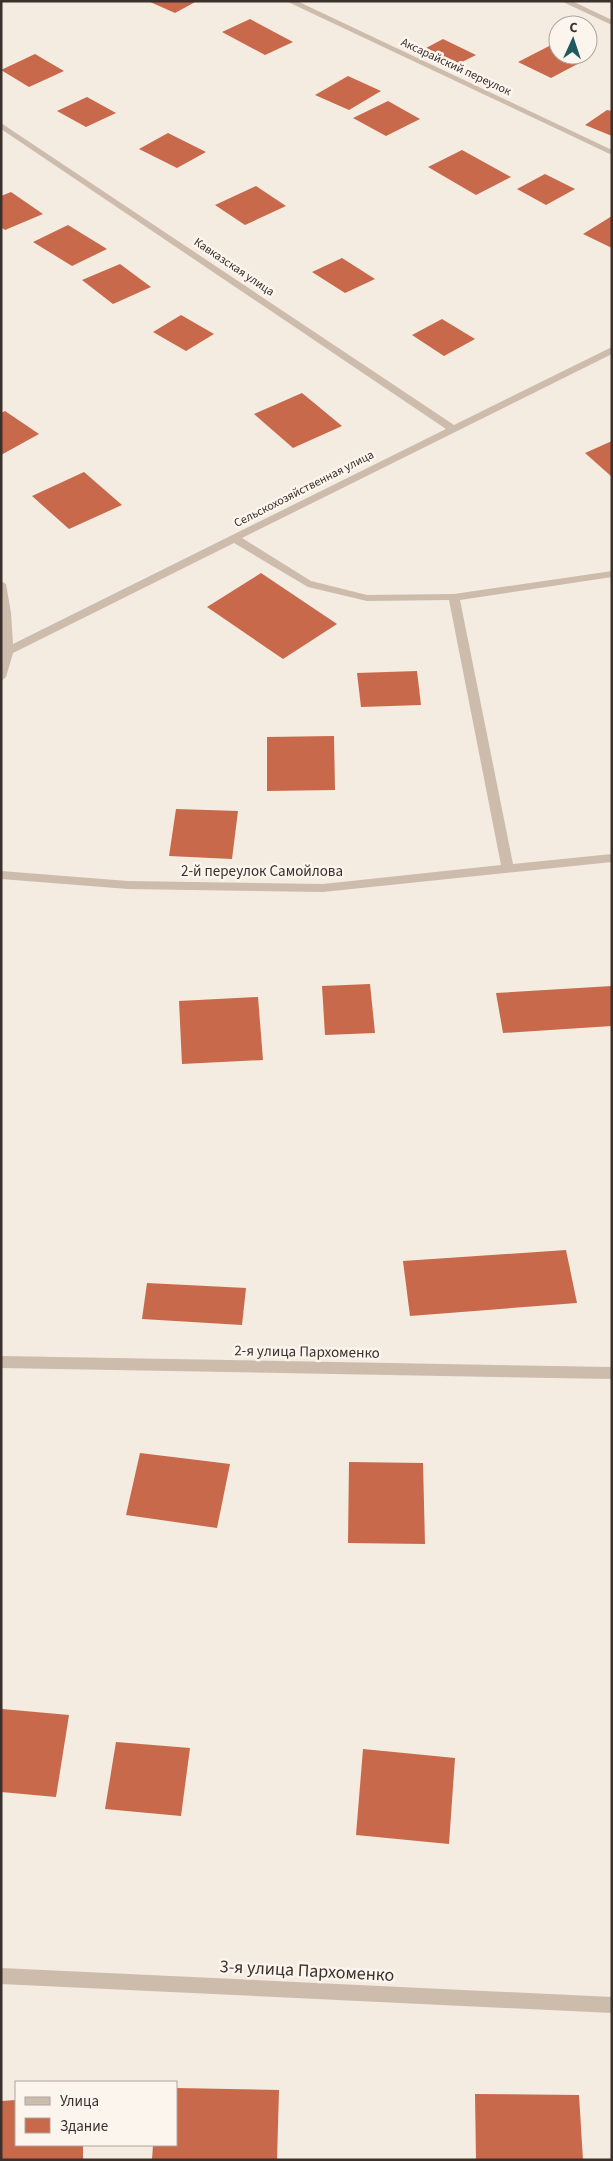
<svg xmlns="http://www.w3.org/2000/svg" width="613" height="2161" viewBox="0 0 613 2161" font-family="'Source Sans 3',sans-serif">
<rect width="100%" height="100%" fill="#f4ebe1"/>
<g fill="#c8694b">
<path d="M148,1H197L175,13Z"/>
<path d="M250,19L293,42L265,55L222,32Z"/>
<path d="M443,39L476,55L458,64L426,48Z"/>
<path d="M555,43L558,45V55H579L587,59L551,78L518,62Z"/>
<path d="M35,54L64,71L29,87L1,70Z"/>
<path d="M348,76L381,91L349,110L315,95Z"/>
<path d="M87,97L116,113L86,127L57,111Z"/>
<path d="M388,101L420,119L386,136L353,118Z"/>
<path d="M607,110L612,111V136L585,125Z"/>
<path d="M168,133L206,152L177,168L139,149Z"/>
<path d="M462,150L511,177L476,195L428,167Z"/>
<path d="M545,174L575,189L546,205L517,189Z"/>
<path d="M256,186L286,206L245,225L215,205Z"/>
<path d="M11,192L43,214L5,230L1,227V196Z"/>
<path d="M612,216V248L583,234Z"/>
<path d="M68,225L107,249L72,266L33,242Z"/>
<path d="M342,258L375,279L345,293L312,272Z"/>
<path d="M120,264L151,287L113,304L82,280Z"/>
<path d="M181,315L214,334L186,351L153,332Z"/>
<path d="M442,319L475,339L444,356L412,335Z"/>
<path d="M302,393L342,426L293,448L254,414Z"/>
<path d="M5,411L39,434L1,455V413Z"/>
<path d="M612,441V477L585,453Z"/>
<path d="M84,472L122,505L69,529L32,496Z"/>
<path d="M261,573L337,624L283,659L207,607Z"/>
<path d="M417,671L421,705L361,707L357,673Z"/>
<path d="M334,736L335,790L267,791V737Z"/>
<path d="M176,809L238,811L232,859L169,856Z"/>
<path d="M370,984L375,1033L325,1035L322,986Z"/>
<path d="M612,986V1026L503,1033L496,993Z"/>
<path d="M258,997L263,1060L182,1064L179,1001Z"/>
<path d="M566,1250L577,1303L410,1316L403,1261Z"/>
<path d="M147,1283L246,1288L242,1325L142,1319Z"/>
<path d="M140,1453L230,1464L217,1528L126,1515Z"/>
<path d="M349,1462L423,1463L425,1544L348,1543Z"/>
<path d="M2,1709L69,1715L56,1797L1,1792Z"/>
<path d="M116,1742L190,1748L181,1816L105,1809Z"/>
<path d="M363,1749L455,1758L449,1844L356,1835Z"/>
<path d="M176,2088L279,2090L277,2160H152L153,2145H176Z"/>
<path d="M475,2094L579,2095L583,2160H476Z"/>
<path d="M16,2100V2145H83V2160H1V2101Z"/>
</g>
<g fill="none" stroke-linecap="round" stroke-linejoin="round">
<g fill="#cdbbac" fill-rule="evenodd">
<path d="M286,1H297L612,150V155Z"/>
<path d="M561,1H572L612,20V25Z"/>
<path d="M1,123L454,425L612,347V354L242,538L311,581L367,595L454,594L612,571V577L460,600L513,864L612,854V862L323,892L128,889L1,879V871L128,881L323,884L501,865L449,600L367,601L308,587L234,543L13,653L6,677L1,681V581L6,584L11,613L13,644L446,429L1,129Z"/>
<path d="M1,1356L612,1367V1379L1,1368Z"/>
<path d="M1,1968L612,1997V2013L1,1984Z"/>
</g>
</g>
<g text-anchor="middle" dominant-baseline="central" stroke-width="5" stroke-linejoin="round" paint-order="stroke">
<g font-size="12" fill="#3b302b" stroke="#fbf5ee">
<text transform="translate(456 67) rotate(25)">Аксарайский переулок</text>
<text transform="translate(234 267) rotate(34)">Кавказская улица</text>
<text transform="translate(304 489) rotate(-27)">Сельскохозяйственная улица</text>
</g>
<g font-size="15" fill="#3b302b" stroke="#fbf5ee">
<text x="262" y="871">2-й переулок Самойлова</text>
<text transform="translate(307 1352) rotate(1)">2-я улица Пархоменко</text>
</g>
<g font-size="18" fill="#3b302b" stroke="#fbf5ee">
<text transform="translate(307 1971) rotate(3)">3-я улица Пархоменко</text>
</g>
</g>
<rect width="613" height="2161" fill="none" stroke="#3b302b" stroke-width="5"/>
<rect x="15" y="2081" width="162" height="65" fill="#fbf5ee" stroke="#aea6a0"/>
<rect x="25" y="2097" width="25" height="8" fill="#cdbbac" stroke="#aea6a0"/>
<text x="60" y="2106" font-size="15" fill="#3b302b">Улица</text>
<rect x="25" y="2118" width="25" height="15" fill="#c8694b" stroke="#aea6a0"/>
<text x="60" y="2131" font-size="15" fill="#3b302b">Здание</text>
<g transform="translate(573 40) rotate(3)"><circle r="24" fill="#fbf5ee" stroke="#aea6a0"/>
<path d="M0-4L9 19L0 12L-9 19Z" fill="#1f5a5e"/>
<text y="-8" font-size="14" font-weight="bold" text-anchor="middle" fill="#3b302b">С</text>
</g>
</svg>
